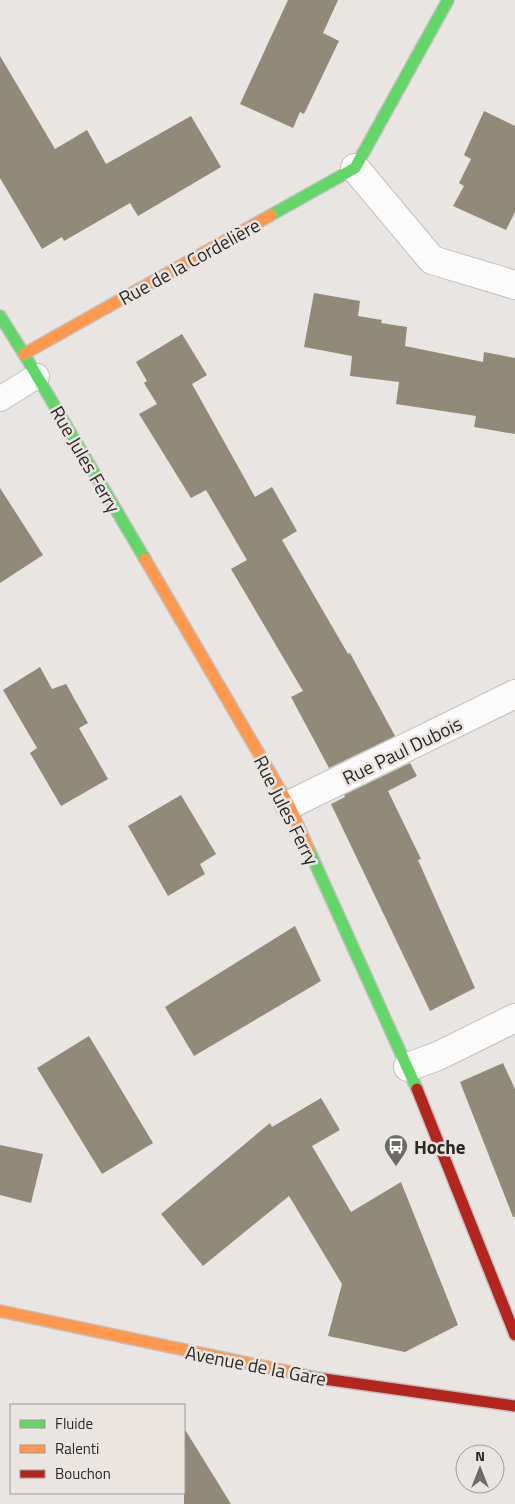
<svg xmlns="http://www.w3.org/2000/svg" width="515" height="1504" viewBox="0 0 515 1504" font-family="'Titillium Web',sans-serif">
<rect width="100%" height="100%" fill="#e8e5e2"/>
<g fill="#918a79">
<path d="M288,0H338L323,33L339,41L304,114L300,112L293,128L240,104Z"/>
<path d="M0,56L55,149L87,130L106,164L191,116L221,167L138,216L130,203L64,241L62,237L42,249L0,178Z"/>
<path d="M484,111L515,126V212L506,230L453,206L464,186L459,183L471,159L464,155Z"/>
<path d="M314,293L360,301L358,316L382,320L381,323L407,327L405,346L483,362L484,352L515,358V434L474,427L476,416L396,404L399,382L350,376L352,356L304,347Z"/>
<path d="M182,334L207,375L192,384L255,497L272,487L297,531L282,540L348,654L350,653L395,736L329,768L291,697L303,691L231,569L247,560L206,490L191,498L139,414L157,404L144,383L147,381L136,362Z"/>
<path d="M0,488L43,555L0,583Z"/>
<path d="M40,667L52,689L66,684L88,723L79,728L108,779L61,806L30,753L37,748L3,690Z"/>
<path d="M410,763L417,776L388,791L421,859L418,860L475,988L430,1011L331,804L345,797L344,795Z"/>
<path d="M181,795L216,854L200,864L205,874L168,896L128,826Z"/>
<path d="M295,926L321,981L194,1056L165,1007Z"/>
<path d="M89,1036L153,1143L102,1174L37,1068Z"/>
<path d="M503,1063L515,1089V1217H513L460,1082Z"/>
<path d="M321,1098L340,1130L312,1146L351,1212L401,1182L458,1325L405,1352L328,1336L342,1284L289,1196L203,1266L161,1214L270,1123L272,1127Z"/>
<path d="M0,1145L43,1154L31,1203L0,1195Z"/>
<path d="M184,1428L231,1504H184Z"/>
</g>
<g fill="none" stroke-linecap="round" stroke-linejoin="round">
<g stroke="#c3c1bf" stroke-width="26">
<path id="lane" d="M0,399L37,376"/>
</g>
<g stroke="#c3c1bf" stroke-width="30">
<g id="street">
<path d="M355,168L432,260L515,285"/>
<path d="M289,805L515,694"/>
<path d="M408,1067L438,1056L515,1018"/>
</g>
</g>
<g stroke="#c3c1bf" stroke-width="14">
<g id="fast">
<path d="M271,215L355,168L448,0"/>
<path d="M0,316L24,354L145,559"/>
<path d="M309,850L417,1089"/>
</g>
</g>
<g stroke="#c3c1bf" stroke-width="14">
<g id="slow">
<path d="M24,354L271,215"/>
<path d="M145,559L289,805L309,850"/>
<path d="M0,1311L295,1373"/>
</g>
</g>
<g stroke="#c3c1bf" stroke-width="14">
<g id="jam">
<path d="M417,1089L515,1335"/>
<path d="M295,1373L317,1378L515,1406"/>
</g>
</g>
<use href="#lane" stroke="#fcfbfb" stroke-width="24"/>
<use href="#street" stroke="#fcfbfb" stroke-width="28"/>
<use href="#fast" stroke="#63d668" stroke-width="11"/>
<use href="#slow" stroke="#ff974d" stroke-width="11"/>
<use href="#jam" stroke="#b3261e" stroke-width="11"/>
</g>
<defs>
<g id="bus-pin" transform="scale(1.25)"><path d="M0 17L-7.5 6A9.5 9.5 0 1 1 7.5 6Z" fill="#6d6b68" stroke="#eae5e0"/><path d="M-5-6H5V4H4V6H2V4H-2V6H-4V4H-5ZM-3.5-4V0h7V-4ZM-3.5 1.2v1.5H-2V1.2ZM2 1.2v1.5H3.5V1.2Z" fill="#fff"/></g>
</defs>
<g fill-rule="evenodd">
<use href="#bus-pin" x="396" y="1146"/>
</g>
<g text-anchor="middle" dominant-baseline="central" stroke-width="5" stroke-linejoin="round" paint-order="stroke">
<g font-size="19" fill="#2b2927" stroke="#eae5e0">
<text transform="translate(189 261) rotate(-29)">Rue de la Cordelière</text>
<text transform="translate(86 459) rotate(60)">Rue Jules Ferry</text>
<text transform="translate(402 750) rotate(-26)">Rue Paul Dubois</text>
<text transform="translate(287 810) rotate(63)">Rue Jules Ferry</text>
<text transform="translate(256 1365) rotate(11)">Avenue de la Gare</text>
</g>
<g font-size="19" font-weight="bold" fill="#2b2927" stroke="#eae5e0" text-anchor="start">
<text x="414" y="1146">Hoche</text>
</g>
</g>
<rect x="10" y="1404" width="175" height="90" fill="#eae5e0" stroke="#9e9a96"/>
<rect x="20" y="1420" width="25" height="8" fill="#63d668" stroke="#9e9a96"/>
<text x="55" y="1429" font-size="15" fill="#2b2927">Fluide</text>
<rect x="20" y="1445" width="25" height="8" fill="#ff974d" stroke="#9e9a96"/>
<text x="55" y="1454" font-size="15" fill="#2b2927">Ralenti</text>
<rect x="20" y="1470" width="25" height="8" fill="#b3261e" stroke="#9e9a96"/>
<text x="55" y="1479" font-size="15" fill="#2b2927">Bouchon</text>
<g transform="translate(480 1469)"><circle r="24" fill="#eae5e0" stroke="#9e9a96"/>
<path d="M0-4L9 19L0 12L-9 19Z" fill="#6d6b68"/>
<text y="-8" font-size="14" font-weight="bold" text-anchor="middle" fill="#2b2927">N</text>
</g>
</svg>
